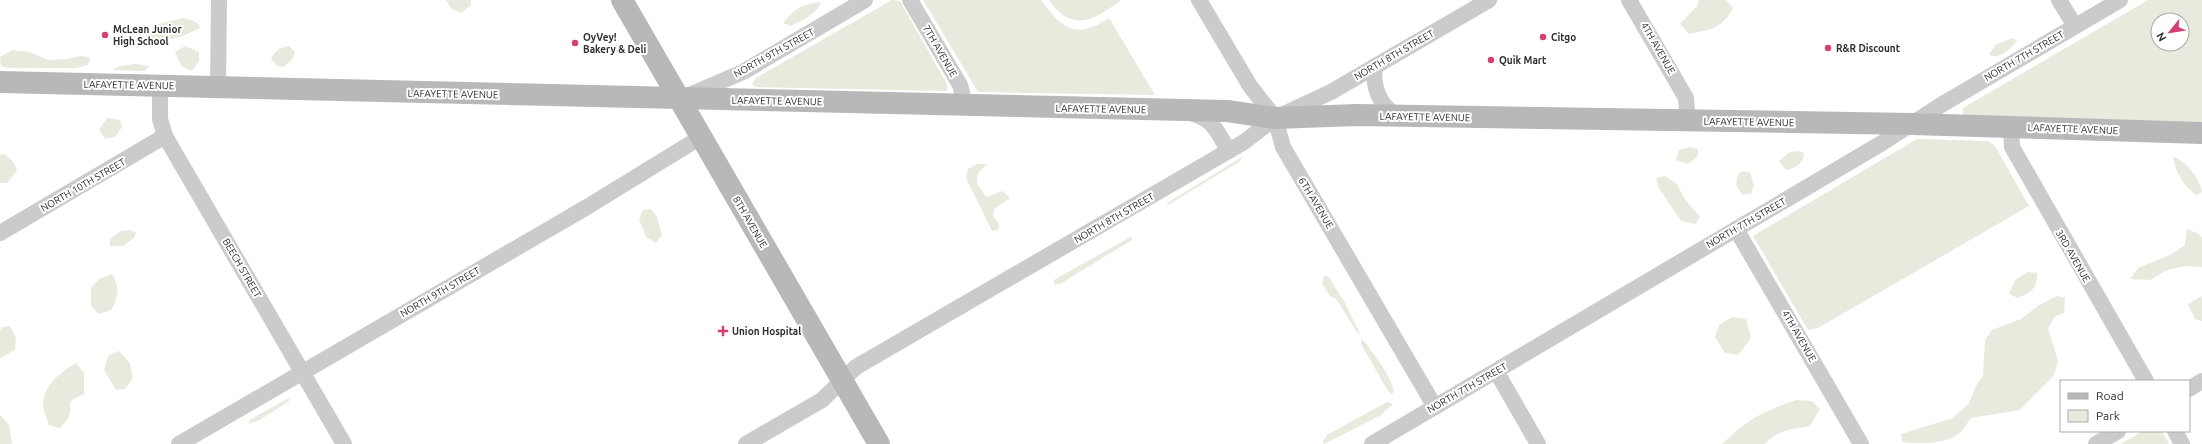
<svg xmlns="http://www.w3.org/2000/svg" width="2202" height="444" viewBox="0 0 2202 444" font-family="Ubuntu,sans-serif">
<rect width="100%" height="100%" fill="#fff"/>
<g fill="#e7eadd" fill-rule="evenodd">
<path d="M446,0H471V5L461,13L451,8Z"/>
<path d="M892,0L900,1L947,84V91L756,87L752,84L756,78Z"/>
<path d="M923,0H1041C1062,29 1076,40 1109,18L1155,95L978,92Z"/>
<path d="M1049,0H1121C1094,21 1072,33 1049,0Z"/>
<path d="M1699,0H1726L1733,8C1723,28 1710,30 1689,34L1680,24L1697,6Z"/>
<path d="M2148,0H2202V123L1966,116L1963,114V108ZM2158,20H2182V44H2158Z"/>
<path d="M821,2C816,15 802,21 790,26L783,23C794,9 802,4 821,2Z"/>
<path d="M183,18C190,20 198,20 200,28C182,37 166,44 147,37L154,25Z"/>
<path d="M2012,38L2017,41C2009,50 2001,59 1989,55L1995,45Z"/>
<path d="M185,46L199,52V61L192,71L181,66L175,52Z"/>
<path d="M289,46L295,52L292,60L283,67L277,66L271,59C276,49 279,48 289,46Z"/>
<path d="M12,50L30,52L48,60L67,59L80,56L90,57L88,65L76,68H9L1,66L0,57Z"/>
<path d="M135,64L149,66L145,71L112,70L120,66Z"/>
<path d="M108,118L120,120L122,127L115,137L105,139L99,129Z"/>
<path d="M1917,139L1988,141L1995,146L2029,206L1818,328L1808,330L1753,236Z"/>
<path d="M1690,147L1698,149V156L1688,164L1676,160L1679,150Z"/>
<path d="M1799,151L1804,153C1804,164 1795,168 1786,170L1779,161L1790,152Z"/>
<path d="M5,154L14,163L17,170L7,183H0V155Z"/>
<path d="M1244,156L1239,162L1168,205L1167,203Z"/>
<path d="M2173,156C2188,164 2198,175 2202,192L2196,195C2183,185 2175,172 2173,156Z"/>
<path d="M977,164H987L978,173L977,184L986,197L1002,191L1010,198L994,209L993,216L999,224L998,230L992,231L966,178L968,169Z"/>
<path d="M1743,171L1750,173L1754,185L1751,194H1742L1736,185L1738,174Z"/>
<path d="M1665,176L1677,184L1684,198L1700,217L1695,224L1681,221L1659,188L1656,178Z"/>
<path d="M651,209L657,217L662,235L656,243L646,237L639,219L643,210Z"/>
<path d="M2187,229L2199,234L2202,238V267L2185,266L2167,270L2150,280L2130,279L2138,268L2172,254L2185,245Z"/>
<path d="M131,230L136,233L134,238L123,246H110V239L121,231Z"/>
<path d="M1132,236V240L1060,284H1054V280Z"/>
<path d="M2028,272L2037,273C2038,288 2031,293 2018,298L2009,294L2015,280Z"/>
<path d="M112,274C120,287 119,297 111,310L99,314L91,306V288L99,279Z"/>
<path d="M1324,276H1328L1345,303L1360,334L1357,332L1336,299L1330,296L1322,283Z"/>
<path d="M2057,296L2065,298L2064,313L2055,316L2048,328L2058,361L2054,375L2020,410L1971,418C1967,423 1963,431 1957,435C1944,444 1918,444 1902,442L1901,434L1953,418L1969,403L1976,386L1983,376L1985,340L1992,330L2021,319L2039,305Z"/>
<path d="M2202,296V321L2195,319L2188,304Z"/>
<path d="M1732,317L1746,319L1751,338L1738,355L1725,353L1715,337L1719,325Z"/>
<path d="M10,326L16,338L15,350L0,358V331L2,327Z"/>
<path d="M1361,339L1365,342C1375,357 1390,374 1394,391L1392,394L1388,391L1361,344Z"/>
<path d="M119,351L130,363L133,378L125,389L116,390L104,370L108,356Z"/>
<path d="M76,363L84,373V394C61,404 75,403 68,418C66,422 62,425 60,428L49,425C47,418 43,410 43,403C44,385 62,371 76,363Z"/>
<path d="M289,398V401L260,420L248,424L251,419Z"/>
<path d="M1796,400L1812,401L1820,409L1810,426C1793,429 1777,430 1765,444H1722C1749,419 1761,412 1796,400Z"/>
<path d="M1387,402L1393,404L1381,415L1324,444L1323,441L1327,435Z"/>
<path d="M0,415L9,425L12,444H0Z"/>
<path d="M2143,431H2162L2169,444H2121Z"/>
</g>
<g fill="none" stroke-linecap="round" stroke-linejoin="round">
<g stroke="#cbcbcb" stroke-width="16">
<path d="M910,0L960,85L962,92L961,105"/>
<path d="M1199,0L1250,86L1275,118L1283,147L1435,407"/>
<path d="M1629,0L1686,98L1688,121"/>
<path d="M2059,0L2075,26"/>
<path d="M1375,66C1372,86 1379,105 1397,116"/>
<path d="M160,86V119L165,136L344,444"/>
<path d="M218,88L219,0"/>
<path d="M687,96L743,72L865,0"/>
<path d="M1191,113C1215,120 1216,131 1229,151"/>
<path d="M2011,127L2012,147L2146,381"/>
<path d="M1736,229L1861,444"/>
<path d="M0,233L165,136"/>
<path d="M1496,371L1538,444"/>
<path d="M2189,389L2202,381"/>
<path d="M2175,431L2182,444"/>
<path d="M179,444L587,207L701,137"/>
<path d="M746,444L822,400L856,367L1244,142L1275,118L1331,92L1489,0"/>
<path d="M1372,444L1882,143L1941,105L2120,0"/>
<path d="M2096,444L2118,431"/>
</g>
<g stroke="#b8b8b8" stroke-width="22">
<path d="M622,0L879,444"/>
<path d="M0,82L1227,111L1275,118L1357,115L1912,124L2202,133"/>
</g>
</g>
<g fill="#d44072" stroke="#fff" stroke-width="1.5">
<circle cx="105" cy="35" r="4"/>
<circle cx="1543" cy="37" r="4"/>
<circle cx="575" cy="43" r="4"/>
<circle cx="1828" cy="48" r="4"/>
<circle cx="1491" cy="60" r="4"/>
<path d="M721 325h4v4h4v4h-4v4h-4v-4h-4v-4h4z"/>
</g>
<g text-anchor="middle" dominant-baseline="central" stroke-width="4" stroke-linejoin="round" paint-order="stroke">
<g font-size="10" font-weight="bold" fill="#2e2e2e" stroke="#fff" text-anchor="start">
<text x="113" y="29">McLean Junior<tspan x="113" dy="12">High School</tspan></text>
<text x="583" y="37">OyVey!<tspan x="583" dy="12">Bakery &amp; Deli</tspan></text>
<text x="1551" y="37">Citgo</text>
<text x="1836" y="48">R&amp;R Discount</text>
<text x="1499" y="60">Quik Mart</text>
<text x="732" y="331">Union Hospital</text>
</g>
<g font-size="10" fill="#2e2e2e" stroke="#fff">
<text transform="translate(1658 48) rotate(60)">4TH AVENUE</text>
<text transform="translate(940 51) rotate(60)">7TH AVENUE</text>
<text transform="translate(774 53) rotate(-29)">NORTH 9TH STREET</text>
<text transform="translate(1394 55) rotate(-30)">NORTH 8TH STREET</text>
<text transform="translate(2024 56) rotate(-30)">NORTH 7TH STREET</text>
<text transform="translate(129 85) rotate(1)">LAFAYETTE AVENUE</text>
<text transform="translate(453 94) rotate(1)">LAFAYETTE AVENUE</text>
<text transform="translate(777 101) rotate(1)">LAFAYETTE AVENUE</text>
<text transform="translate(1101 109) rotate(1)">LAFAYETTE AVENUE</text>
<text transform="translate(1425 117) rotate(1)">LAFAYETTE AVENUE</text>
<text transform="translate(1749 122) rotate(1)">LAFAYETTE AVENUE</text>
<text transform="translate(2073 129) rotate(2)">LAFAYETTE AVENUE</text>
<text transform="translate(83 185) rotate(-30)">NORTH 10TH STREET</text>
<text transform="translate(1316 203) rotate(59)">6TH AVENUE</text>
<text transform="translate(1114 218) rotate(-30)">NORTH 8TH STREET</text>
<text transform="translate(750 222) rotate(60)">8TH AVENUE</text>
<text transform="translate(1746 223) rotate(-30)">NORTH 7TH STREET</text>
<text transform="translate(2073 256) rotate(60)">3RD AVENUE</text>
<text transform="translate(242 268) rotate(60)">BEECH STREET</text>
<text transform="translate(440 292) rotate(-30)">NORTH 9TH STREET</text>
<text transform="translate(1799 336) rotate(60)">4TH AVENUE</text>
<text transform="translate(1467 388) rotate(-30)">NORTH 7TH STREET</text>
</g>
</g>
<rect x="2060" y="380" width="130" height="52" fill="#ffffff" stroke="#ababab"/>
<rect x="2068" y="393" width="20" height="6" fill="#b8b8b8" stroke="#ababab"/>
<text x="2096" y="400" font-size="12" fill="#2e2e2e">Road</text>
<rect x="2068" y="410" width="20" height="12" fill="#e7eadd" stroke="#ababab"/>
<text x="2096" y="420" font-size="12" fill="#2e2e2e">Park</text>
<g transform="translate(2170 32) rotate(240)"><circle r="19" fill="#ffffff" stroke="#ababab"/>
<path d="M0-3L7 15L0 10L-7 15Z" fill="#d44072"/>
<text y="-6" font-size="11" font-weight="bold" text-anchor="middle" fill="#2e2e2e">N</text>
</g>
</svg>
